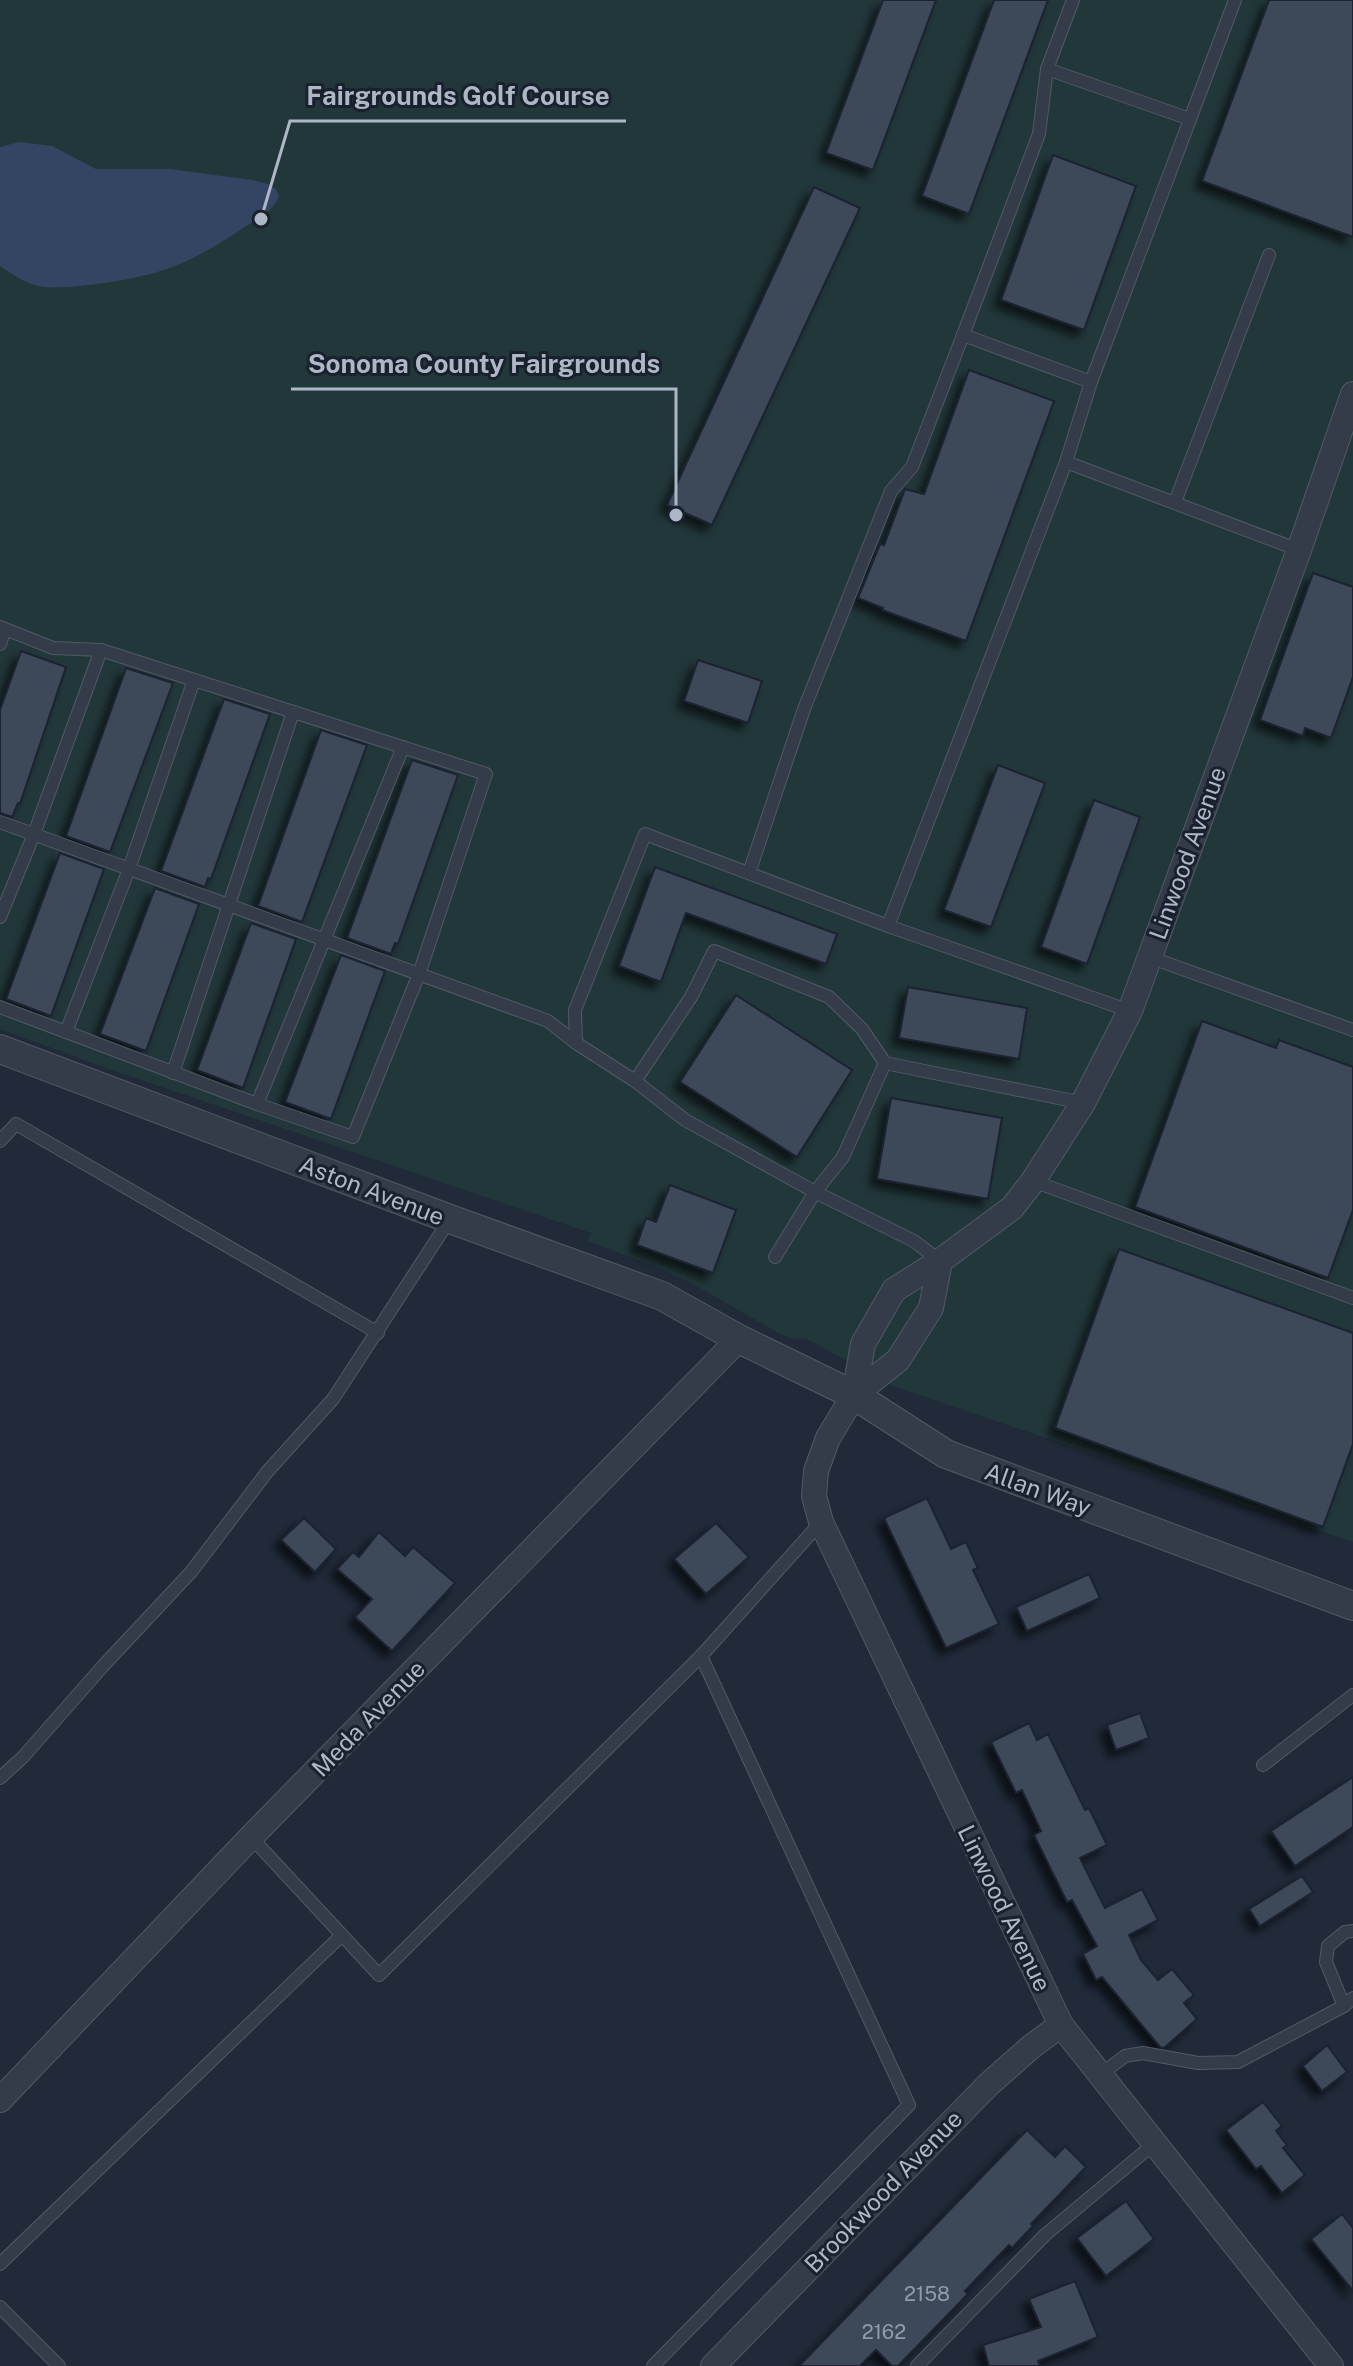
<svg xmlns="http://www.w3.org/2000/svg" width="1353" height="2366" font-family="'Public Sans',sans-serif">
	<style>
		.green { fill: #22373a }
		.water { fill: #334562 }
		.building { fill: #3c4859; stroke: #1b2330; stroke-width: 2; filter: url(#shadow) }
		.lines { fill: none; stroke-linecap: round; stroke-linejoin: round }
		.service-casing { stroke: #515a67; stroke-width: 14 }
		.minor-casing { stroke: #515a67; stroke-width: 26 }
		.tertiary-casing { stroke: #515a67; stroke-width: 30 }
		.service { stroke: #343c49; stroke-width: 12 }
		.minor { stroke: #343c49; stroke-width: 24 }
		.tertiary { stroke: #343c49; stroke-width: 28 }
		.labels { text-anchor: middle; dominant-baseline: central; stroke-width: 6; stroke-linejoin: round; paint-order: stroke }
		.number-label { font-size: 20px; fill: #929bab }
		.street-label { font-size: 24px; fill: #aeb7c6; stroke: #19212e }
		.leader { fill: none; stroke: #aeb7c6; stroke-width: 3 }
		.callout-dot { fill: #aeb7c6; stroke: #19212e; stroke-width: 3 }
		.callout-label { font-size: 26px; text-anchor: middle; font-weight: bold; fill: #aeb7c6; stroke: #19212e; stroke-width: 6; stroke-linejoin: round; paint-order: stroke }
	</style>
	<defs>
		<filter id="shadow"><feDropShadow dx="-7" dy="7" stdDeviation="4" flood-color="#0009"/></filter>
	</defs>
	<rect width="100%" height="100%" fill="#202a39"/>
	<polygon class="green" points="0,0 1353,0 1353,1542 893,1386 805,1338 795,1339 780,1334 693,1284 659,1268 588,1241 591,1233 103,1067 0,1029"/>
	<path class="water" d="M 19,142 L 52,146 L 96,169 L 170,169 L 252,180 L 268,184 L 276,189 L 279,196 C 274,211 256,220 243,228 C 219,244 194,260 167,269 C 134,280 78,289 44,287 C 28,285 13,275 0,266 L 0,147 Z"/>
	<g class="building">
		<polygon points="883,0 936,0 873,170 826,153"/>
		<polygon points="994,0 1048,0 969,214 922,196"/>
		<polygon points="1269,0 1353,0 1353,237 1202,181"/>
		<polygon points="1053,155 1136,186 1084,330 1001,300"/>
		<polygon points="814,187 860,208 712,525 667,505"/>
		<polygon points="969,370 1054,401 966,641 882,610 883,608 858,598 880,544 884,545 905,489 924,494"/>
		<polygon points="1313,573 1353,587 1353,677 1331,738 1305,728 1303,736 1260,720"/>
		<polygon points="21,651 66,667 20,804 18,803 12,817 0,813 0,710"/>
		<polygon points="698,660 762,681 748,723 684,701"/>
		<polygon points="126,668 173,683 110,852 66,836"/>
		<polygon points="224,699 270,714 211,879 208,878 205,887 161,871"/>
		<polygon points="321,730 367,745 302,922 258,906"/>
		<polygon points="412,760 458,775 398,944 395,943 391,954 347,938"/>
		<polygon points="998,765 1045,783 991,927 944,910"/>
		<polygon points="1094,800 1140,817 1087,964 1041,947"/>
		<polygon points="60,853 104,869 51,1016 6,999"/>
		<polygon points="655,867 837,934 826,964 686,913 661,982 619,966"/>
		<polygon points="155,888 199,904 146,1051 100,1034"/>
		<polygon points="251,923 296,939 243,1088 197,1070"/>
		<polygon points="341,955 385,971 331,1119 285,1102"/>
		<polygon points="908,987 1027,1008 1019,1059 899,1038"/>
		<polygon points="736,995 852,1070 797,1157 680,1082"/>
		<polygon points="1202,1021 1276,1048 1279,1040 1353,1067 1353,1210 1328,1278 1135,1207"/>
		<polygon points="891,1098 1002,1118 988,1199 877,1179"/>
		<polygon points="670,1185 736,1210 713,1273 637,1245 646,1218 656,1222"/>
		<polygon points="1119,1249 1353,1333 1353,1444 1323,1527 1055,1428"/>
		<polygon points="927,1498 951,1549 966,1542 978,1568 973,1570 999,1624 946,1648 884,1518"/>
		<polygon points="304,1518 336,1549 315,1572 281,1540"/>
		<polygon points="716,1523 749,1557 706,1594 674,1559"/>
		<polygon points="379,1532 405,1556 413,1547 455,1583 392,1651 355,1617 372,1599 337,1569 353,1552 359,1557"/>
		<polygon points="1089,1574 1100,1598 1027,1631 1016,1607"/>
		<polygon points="1140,1713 1149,1738 1116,1750 1107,1725"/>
		<polygon points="1029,1723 1037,1740 1048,1734 1085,1810 1089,1808 1107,1845 1080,1858 1105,1908 1142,1889 1158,1920 1129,1935 1141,1960 1158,1980 1172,1969 1194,1995 1184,2003 1197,2019 1164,2048 1160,2047 1102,1977 1096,1980 1083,1954 1097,1946 1072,1900 1067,1902 1034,1835 1041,1831 1022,1790 1016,1793 991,1742"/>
		<polygon points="1353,1777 1353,1827 1295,1866 1271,1831"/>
		<polygon points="1302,1876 1313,1892 1260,1926 1249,1909"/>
		<polygon points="1327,2045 1347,2072 1322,2091 1303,2066"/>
		<polygon points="1263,2102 1282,2126 1276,2131 1287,2145 1283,2148 1305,2175 1282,2193 1261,2166 1256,2169 1226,2130"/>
		<polygon points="1027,2130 1055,2157 1065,2146 1086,2167 1031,2224 1033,2226 1012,2248 1009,2245 965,2291 968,2294 898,2366 892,2366 876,2350 860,2366 799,2366"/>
		<polygon points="1126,2201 1154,2239 1106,2276 1077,2238"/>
		<polygon points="1342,2214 1353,2228 1353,2291 1311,2239"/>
		<polygon points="1075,2281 1098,2337 1038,2361 1040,2366 989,2366 983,2345 1041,2327 1029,2299"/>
	</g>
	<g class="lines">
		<g class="service-casing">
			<g id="service">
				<polyline points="1073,0 1047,69 1190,119"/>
				<polyline points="1047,69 1039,134 963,335 1091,382"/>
				<polyline points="1066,462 1299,550"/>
				<polyline points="1175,502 1269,255"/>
				<polyline points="0,627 53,648 101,650 486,774 419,974 353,1137 257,1104 0,1007"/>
				<polyline points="0,644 5,629"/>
				<polyline points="0,822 548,1021 576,1043 635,1081 685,1120 815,1192 914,1241 940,1261"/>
				<polyline points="749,873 804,709 891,491 912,467 963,335"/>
				<polyline points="0,917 34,834 101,650"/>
				<polyline points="888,926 1066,462 1091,382 1235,0"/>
				<polyline points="1149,957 1353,1030"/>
				<polyline points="66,1032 129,869 194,680"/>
				<polyline points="576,1043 575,1010 645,834 888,926 1130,1011"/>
				<polyline points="173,1073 293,712"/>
				<polyline points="635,1081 691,997 714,951 829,997 862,1029 885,1063 1083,1103"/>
				<polyline points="257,1104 403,747"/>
				<polyline points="0,1141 16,1124 378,1333"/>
				<polyline points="1033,1181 1353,1298"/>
				<polyline points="775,1257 815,1192 843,1157 885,1063"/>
				<polyline points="1263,1765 1353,1695"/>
				<polyline points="0,1778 23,1757 103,1666 191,1572 267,1472 333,1399 450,1219"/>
				<polyline points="251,1837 379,1975 701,1656 821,1522"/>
				<polyline points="1344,2006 1326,1962 1328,1946 1345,1932 1353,1931"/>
				<polyline points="1100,2075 1125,2056 1143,2053 1198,2063 1238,2062 1344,2006 1353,1998"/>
				<polyline points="0,2264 342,1935"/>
				<polyline points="0,2307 59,2366"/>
				<polyline points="653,2366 909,2105 701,1656"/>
				<polyline points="917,2366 1045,2235 1155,2143"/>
			</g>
		</g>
		<g class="minor-casing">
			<g id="minor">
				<polyline points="940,1261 931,1308 898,1360 854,1395 828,1438 816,1471 814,1496 821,1522 1061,2025 1331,2366"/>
				<polyline points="854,1395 863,1344 894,1290 940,1261 1012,1208 1033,1181 1083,1103 1130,1011 1299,550 1353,394"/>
				<polyline points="0,2100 251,1837 739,1339"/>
				<polyline points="713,2366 989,2084 1032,2046 1061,2025"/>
			</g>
		</g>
		<g class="tertiary-casing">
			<polyline id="tertiary" points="0,1049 450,1219 662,1296 739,1339 854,1395 946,1454 1353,1606"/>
		</g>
		<use href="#service" class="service"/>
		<use href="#minor" class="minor"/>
		<use href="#tertiary" class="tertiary"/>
	</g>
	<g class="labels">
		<g class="number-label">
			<text x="927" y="2294">2158</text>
			<text x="884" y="2332">2162</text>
		</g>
		<g class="street-label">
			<text transform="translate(1187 853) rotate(-70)">Linwood Avenue</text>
			<text transform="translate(372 1190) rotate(21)">Aston Avenue</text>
			<text transform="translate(1038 1489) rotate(20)">Allan Way</text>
			<text transform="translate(368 1718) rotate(-46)">Meda Avenue</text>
			<text transform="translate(1005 1908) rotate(64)">Linwood Avenue</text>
			<text transform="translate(883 2191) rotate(-46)">Brookwood Avenue</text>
		</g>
	</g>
	<path class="leader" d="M261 219L290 121H626M676 515L676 389H291"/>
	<g class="callout-dot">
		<circle cx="261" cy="219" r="8"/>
		<circle cx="676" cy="515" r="8"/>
	</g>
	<g class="callout-label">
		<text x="458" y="105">Fairgrounds Golf Course</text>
		<text x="484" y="373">Sonoma County Fairgrounds</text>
	</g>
</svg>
